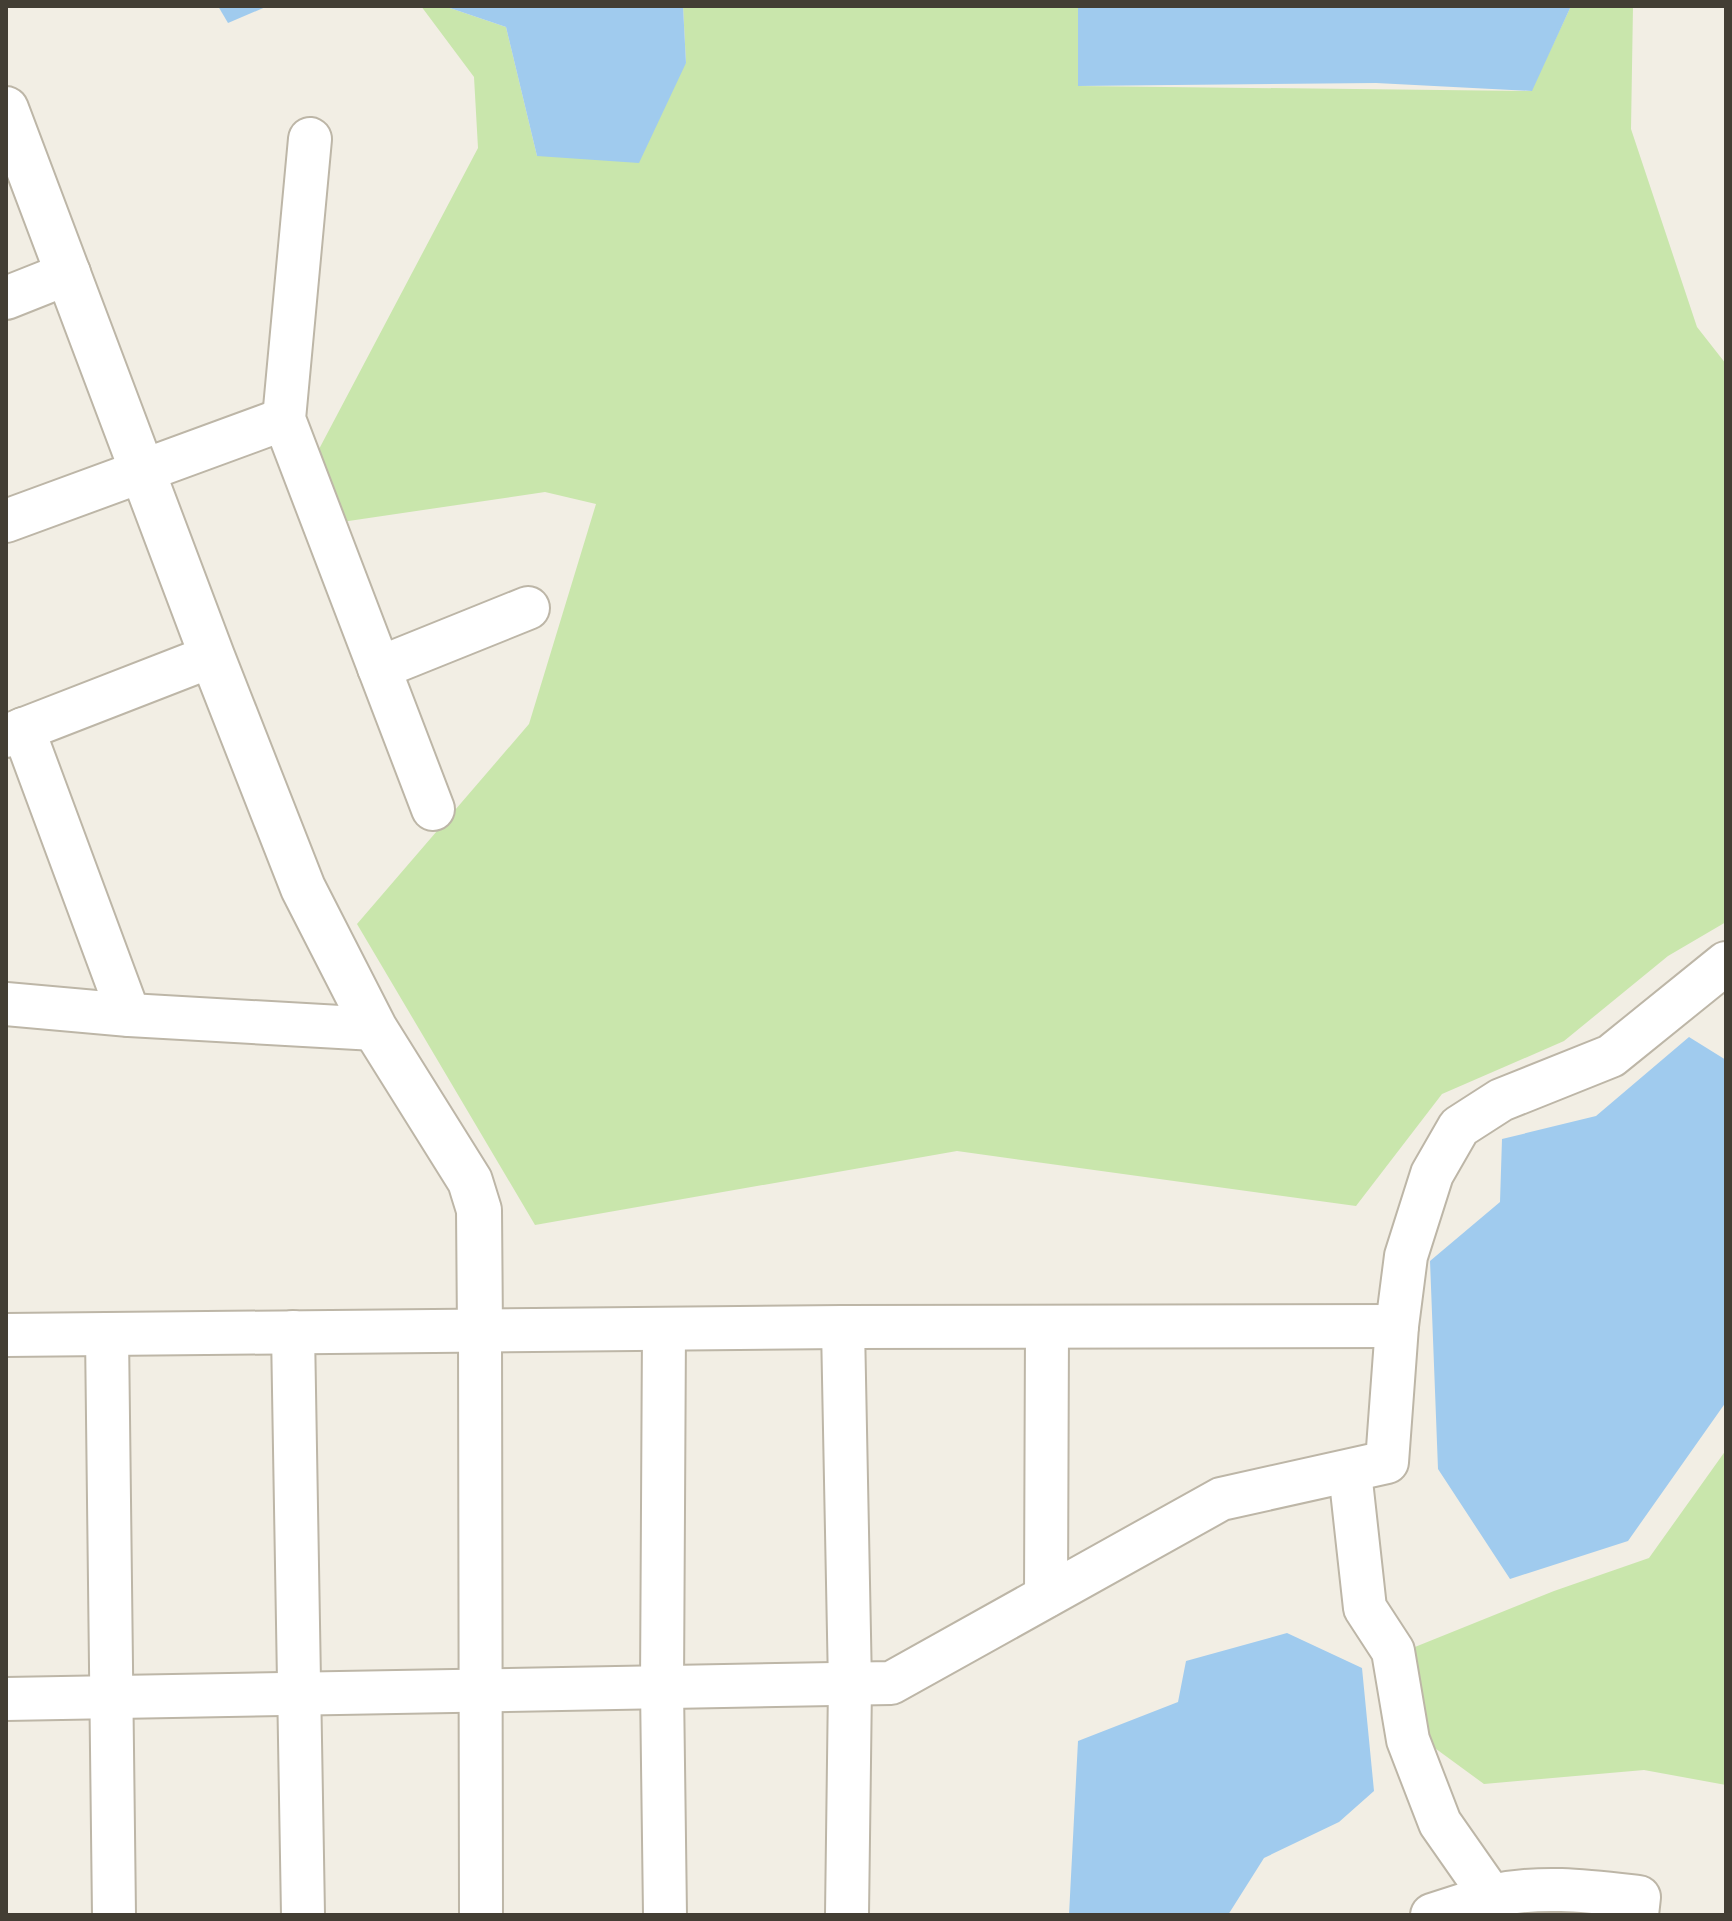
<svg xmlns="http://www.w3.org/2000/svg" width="1732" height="1921" font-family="'Space Grotesk',sans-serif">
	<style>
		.green { fill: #c9e6ac }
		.water { fill: #a0cbee }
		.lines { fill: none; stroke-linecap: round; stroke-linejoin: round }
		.minor-casing { stroke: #bdb6a7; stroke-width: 46 }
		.tertiary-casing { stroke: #bdb6a7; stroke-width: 48 }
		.minor { stroke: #fff; stroke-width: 42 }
		.tertiary { stroke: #fff; stroke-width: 44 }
	</style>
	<rect width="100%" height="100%" fill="#f2eee4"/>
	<g class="green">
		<polygon points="421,6 444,6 506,27 537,156 686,63 683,6 1078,6 1079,86 1531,91 1571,6 1633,6 1631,129 1697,327 1726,364 1726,922 1668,956 1564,1041 1442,1094 1356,1206 957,1151 535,1225 357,924 529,724 596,504 545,492 335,523 318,451 478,148 474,77"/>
		<polygon points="1726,1450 1726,1785 1644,1770 1484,1784 1417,1735 1400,1653 1554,1591 1649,1558"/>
	</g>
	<g class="water">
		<polygon points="218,6 268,6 228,23"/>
		<polygon points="444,6 683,6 686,63 639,163 537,156 506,27"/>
		<polygon points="1078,6 1571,6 1532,91 1376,83 1078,86"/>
		<polygon points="1689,1037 1726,1060 1726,1402 1628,1541 1510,1579 1438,1469 1430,1261 1500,1202 1502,1139 1596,1116"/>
		<polygon points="1287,1633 1362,1668 1374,1791 1339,1822 1264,1858 1228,1915 1069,1915 1078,1741 1178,1702 1186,1661"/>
	</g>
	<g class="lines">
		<g class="minor-casing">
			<g id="minor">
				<polyline points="310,139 284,419 433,809"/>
				<polyline points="6,298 69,273"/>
				<polyline points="6,521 284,419"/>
				<polyline points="379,668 528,608"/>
				<polyline points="23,729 129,1015"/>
				<polyline points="6,736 212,656"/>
				<polyline points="6,1004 129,1015 375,1029"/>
				<polyline points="843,1327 850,1685 847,1915"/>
				<polyline points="664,1329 662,1688 665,1915"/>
				<polyline points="480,1330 481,1915"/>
				<polyline points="293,1332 303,1915"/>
				<polyline points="107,1334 114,1915"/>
				<polyline points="6,1335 843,1327 1397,1326"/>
				<path d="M 1350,1472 L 1365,1608 L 1393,1651 L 1408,1740 L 1440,1823 L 1491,1896 C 1543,1885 1587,1891 1639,1897 L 1637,1915"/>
				<polyline points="1046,1596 1047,1328"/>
				<polyline points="6,1699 891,1683 1221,1499 1387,1462 1397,1326 1406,1256 1432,1174 1459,1127 1501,1100 1611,1056 1726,963"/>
				<polyline points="1432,1915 1491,1896 1491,1915"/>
			</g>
		</g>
		<g class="tertiary-casing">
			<polyline id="tertiary" points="6,109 212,656 303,888 375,1029 470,1181 479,1210 480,1330"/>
		</g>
		<use href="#minor" class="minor"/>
		<use href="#tertiary" class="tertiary"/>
	</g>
	<rect width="1732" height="1921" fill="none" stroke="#433e34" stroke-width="16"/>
</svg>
